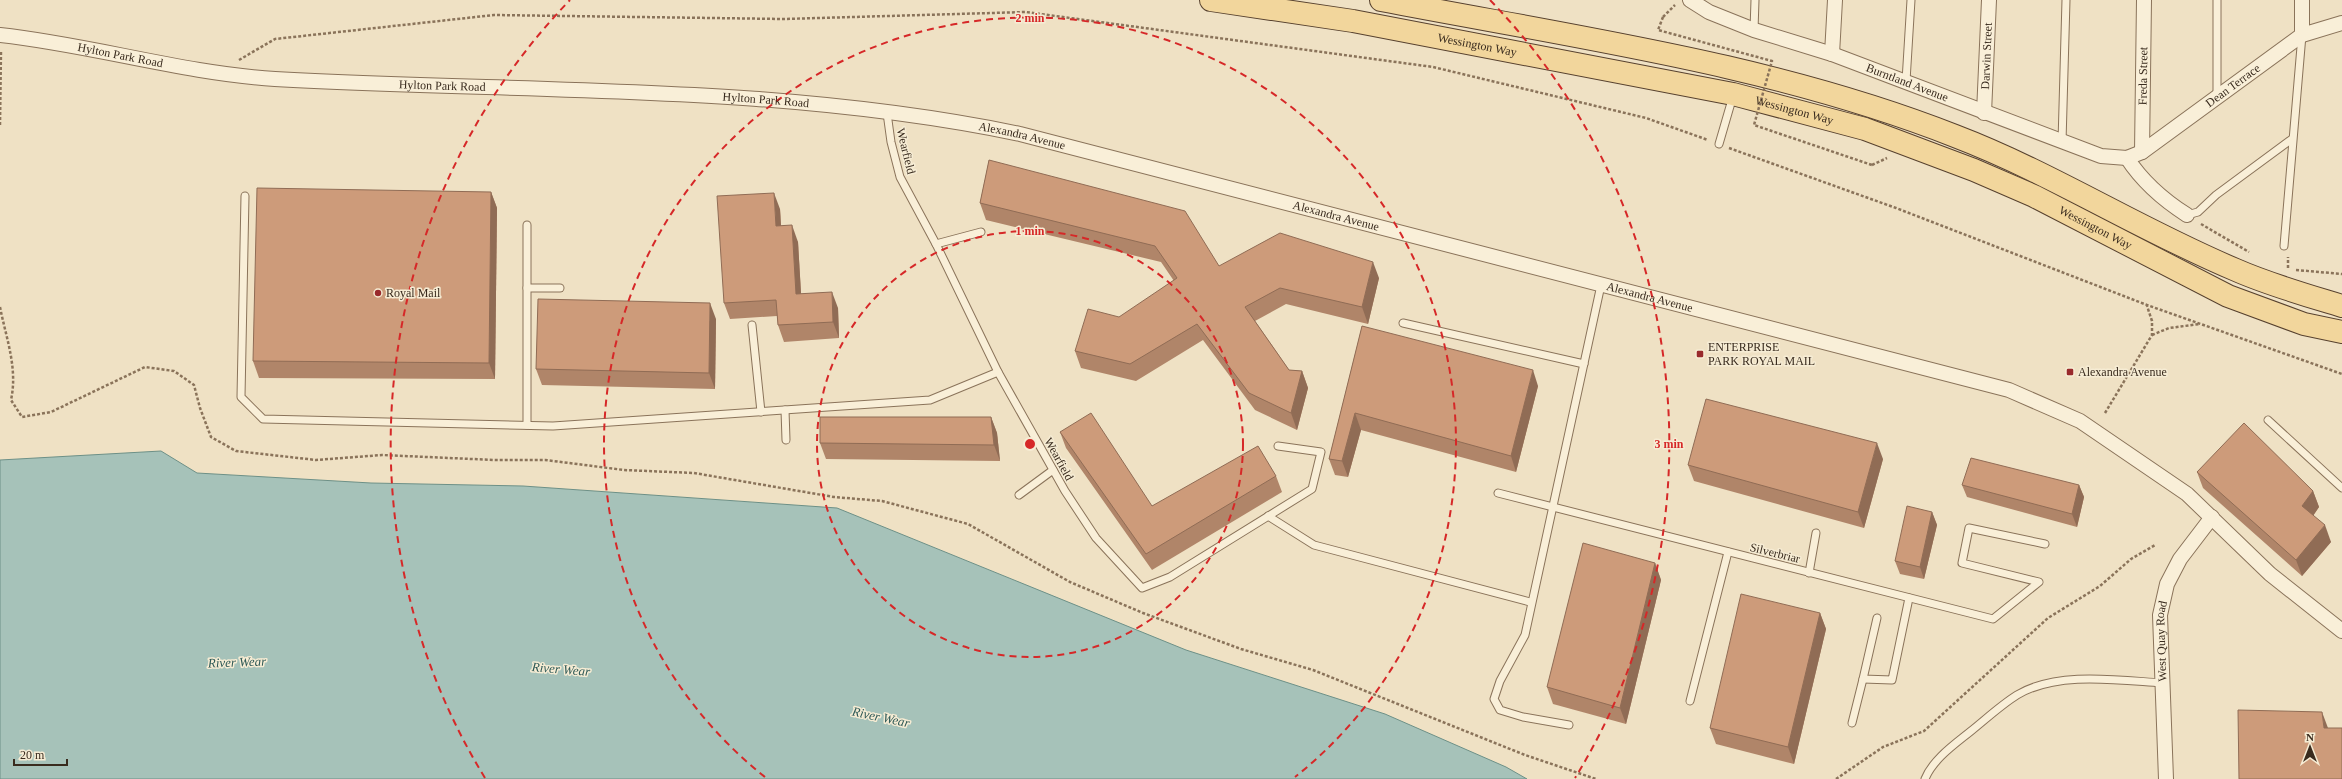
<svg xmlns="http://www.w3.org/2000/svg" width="2342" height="779" font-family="Georgia,serif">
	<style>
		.water { fill: #a6c2b9; stroke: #6d9087 }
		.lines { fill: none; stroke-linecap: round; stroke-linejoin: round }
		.lane-casing { stroke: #8a735a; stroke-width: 9 }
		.street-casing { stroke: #8a735a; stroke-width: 16 }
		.primary-casing { stroke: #57412e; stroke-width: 24 }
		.path { stroke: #8a735a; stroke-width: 2.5; stroke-dasharray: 3 2; stroke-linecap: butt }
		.lane { stroke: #f9efd8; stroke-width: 7 }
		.street { stroke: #f9efd8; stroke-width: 14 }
		.primary { stroke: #f2d69c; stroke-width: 22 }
		.path-bridge { stroke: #8a735a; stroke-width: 2.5; stroke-dasharray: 3 2; stroke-linecap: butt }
		.wall { fill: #b08569 }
		.shaded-wall { fill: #906c55 }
		.building { fill: #cd9b7a; stroke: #906c55 }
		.ring { fill: none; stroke: #d62828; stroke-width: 2; stroke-dasharray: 7 5 }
		.poi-dot { fill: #992a2c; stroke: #f6ecd4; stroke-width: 1.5 }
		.labels { text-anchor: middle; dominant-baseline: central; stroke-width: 3; stroke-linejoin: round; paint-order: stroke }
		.street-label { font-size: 12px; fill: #392b1e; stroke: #f6ecd4 }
		.poi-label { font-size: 12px; fill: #392b1e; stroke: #f6ecd4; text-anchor: start }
		.water-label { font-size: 13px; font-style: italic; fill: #2e5956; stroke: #f6ecd4 }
		.centre { fill: #d62828; stroke: #f6ecd4; stroke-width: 2 }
		.ring-label { font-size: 12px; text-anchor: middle; font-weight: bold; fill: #d62828; stroke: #f6ecd4; stroke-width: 3; stroke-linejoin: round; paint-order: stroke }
	</style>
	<rect width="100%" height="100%" fill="#efe1c4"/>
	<polygon class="water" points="161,451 197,473 371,483 523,486 837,508 1186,650 1385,714 1506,767 1527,779 0,779 0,460"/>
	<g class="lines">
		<g class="lane-casing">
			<g id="lane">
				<polyline points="1754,30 1755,0"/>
				<polyline points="1906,81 1911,0"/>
				<polyline points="2217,97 2217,0"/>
				<polyline points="887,113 891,142 900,177 936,244 998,372 1065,491 1096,538 1142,588 1170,577 1312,489 1321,452 1278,446"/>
				<polyline points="2062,142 2066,0"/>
				<polyline points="1719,144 1733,96"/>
				<polyline points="245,196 241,397 263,419 553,426 930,400 998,372"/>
				<polyline points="2187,215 2198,212 2216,195 2292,139"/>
				<polyline points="936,244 981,232"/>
				<polyline points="2284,246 2302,35"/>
				<polyline points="527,288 560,288"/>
				<polyline points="1403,323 1584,364"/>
				<polyline points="752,325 761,412"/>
				<polyline points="785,410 786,440"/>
				<polyline points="2268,420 2342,488"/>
				<polyline points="527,425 527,225"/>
				<polyline points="1498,493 1993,619 2039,582 1962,563 1969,528 2045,544"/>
				<polyline points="1019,495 1053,470"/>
				<polyline points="1268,516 1314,545 1530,602"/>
				<polyline points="1809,573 1816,533"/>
				<polyline points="1877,618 1863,679 1892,680 1909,598"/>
				<polyline points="1690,701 1728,552"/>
				<polyline points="1852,723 1863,679"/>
				<polyline points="1569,725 1523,717 1500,710 1494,699 1500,681 1525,635 1601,285"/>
				<path d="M 1925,779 C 1933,759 1955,744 1971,731 C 1986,719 2001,705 2017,695 C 2057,671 2117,680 2161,683"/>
			</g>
		</g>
		<g class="street-casing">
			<g id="street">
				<path id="s1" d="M 1690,0 L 1709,12 L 1754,30 L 1832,54 L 2101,156 L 2127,158 L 2142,152 L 2302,35 L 2342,23"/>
				<polyline points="2302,0 2302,35"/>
				<path id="s2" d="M 0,35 C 92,45 182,73 275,79 C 523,93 775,83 1020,134 L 2009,390 L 2080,421 L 2187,494 L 2270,574 L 2342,631"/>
				<polyline points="1832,54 1835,0"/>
				<path id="s3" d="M 1984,113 L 1989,0"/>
				<path id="s4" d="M 2142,152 L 2144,0"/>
				<path d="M 2127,158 C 2142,181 2165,201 2187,215"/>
				<path id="s5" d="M 2166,779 L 2160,615 L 2167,584 L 2180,559 L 2212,517"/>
			</g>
		</g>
		<g class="primary-casing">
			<g id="primary">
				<path id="s6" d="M 1211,0 L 1353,21 L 1733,94 L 1865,129 L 1974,170 L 2034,196 L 2228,296 L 2304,324 L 2342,332"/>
				<path d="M 1381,0 C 1573,37 1772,64 1955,136 C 2052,173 2140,230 2236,270 C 2270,285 2306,295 2342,306"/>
			</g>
		</g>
		<g class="path">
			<polyline points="1663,17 1675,5"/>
			<polyline points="239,60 275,39 494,15 784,19 1026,12 1433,67 1646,118 1708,140"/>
			<polyline points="0,125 1,50"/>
			<polyline points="1729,148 1896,208 2147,305 2342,374"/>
			<polyline points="1872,165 1887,158"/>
			<polyline points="2201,224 2249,252"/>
			<polyline points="2288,268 2288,257"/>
			<polyline points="2296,270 2342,274"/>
			<path d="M 0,307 C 6,338 18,368 11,400 L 22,417 L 51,412 L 145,367 L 174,371 L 194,385 L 200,408 L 211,437 L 236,451 L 316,460 L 382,455 L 495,460 L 545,460 L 624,470 L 694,473 L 834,497 L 882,501 L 968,524 L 1070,582 L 1143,613 L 1241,649 L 1313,670 L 1525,755 L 1596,779"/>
			<polyline points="2152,335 2169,328 2200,324"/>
			<polyline points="2105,413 2152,335 2152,321 2147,306"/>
			<polyline points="1836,779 1883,747 1924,731 2048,618 2100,586 2131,559 2155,545"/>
		</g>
		<use href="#lane" class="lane"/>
		<use href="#street" class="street"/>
		<use href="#primary" class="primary"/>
		<polyline class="path-bridge" points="1663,17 1658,30 1772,61 1754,125 1872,165"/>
	</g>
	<g class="wall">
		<polygon points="989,160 1219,266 1379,278 1368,324 1286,304 1255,321 1289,370 1302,371 1308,388 1297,430 1255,410 1203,340 1136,381 1081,368 1075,351 1174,281 1161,262 986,220 980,203"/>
		<polygon points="491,192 497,208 495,379 259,378 253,361"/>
		<polygon points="780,209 781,226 798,242 801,294 838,308 839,338 784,342 778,325 777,316 730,319 724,303"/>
		<polygon points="716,319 715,389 542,385 536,369"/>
		<polygon points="1362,326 1538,386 1516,472 1361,430 1348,477 1335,475 1329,459"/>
		<polygon points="991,417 997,433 1000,461 826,459 820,443"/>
		<polygon points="1060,432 1152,506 1276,476 1282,492 1152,570 1066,448"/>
		<polygon points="1883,459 1864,528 1694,481 1688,465"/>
		<polygon points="2197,472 2313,491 2319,507 2313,516 2331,542 2302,576 2203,488"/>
		<polygon points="1962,485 2079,485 2084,497 2077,527 1967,497"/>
		<polygon points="1932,512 1937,525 1924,579 1900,574 1895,561"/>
		<polygon points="1655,563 1661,580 1626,724 1553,704 1547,687"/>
		<polygon points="1820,613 1826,629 1794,764 1716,744 1710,728"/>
	</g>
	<g class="shaded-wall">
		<polygon points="491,192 497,208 495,379 489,363"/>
		<polygon points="774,193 780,209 782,243 776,226"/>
		<polygon points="792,225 798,242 802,310 796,294"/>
		<polygon points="1373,262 1379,278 1368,324 1362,307"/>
		<polygon points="832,292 838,308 839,338 833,322"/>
		<polygon points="710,303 716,319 715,389 709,373"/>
		<polygon points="1533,370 1538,386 1516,472 1511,456"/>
		<polygon points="1302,371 1308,388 1297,430 1291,413"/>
		<polygon points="1355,413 1361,430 1348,477 1342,461"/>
		<polygon points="991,417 997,433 1000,461 994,445"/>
		<polygon points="1877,443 1883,459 1864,528 1858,512"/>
		<polygon points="2079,485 2084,497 2077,527 2072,514"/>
		<polygon points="2313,491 2319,507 2308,523 2302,506"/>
		<polygon points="1932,512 1937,525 1924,579 1920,567"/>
		<polygon points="2325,525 2331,542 2302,576 2296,560"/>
		<polygon points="1655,563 1661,580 1626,724 1620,708"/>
		<polygon points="1820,613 1826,629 1794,764 1788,747"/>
		<polygon points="2322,712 2328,728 2324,728"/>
	</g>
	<g class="building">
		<polygon points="989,160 1185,211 1219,266 1280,233 1373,262 1362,307 1280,288 1245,307 1289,370 1302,371 1291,413 1249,393 1197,324 1130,364 1075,351 1088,309 1119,317 1177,278 1155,246 980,203"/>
		<polygon points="257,188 491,192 489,363 253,361"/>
		<polygon points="774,193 776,226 792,225 796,294 832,292 833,322 778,325 776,300 724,303 717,196"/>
		<polygon points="538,299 710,303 709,373 536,369"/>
		<polygon points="1362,326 1533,370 1511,456 1355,413 1342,461 1329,459"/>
		<polygon points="1706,399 1877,443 1858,512 1688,465"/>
		<polygon points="1091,413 1152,506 1258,446 1276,476 1146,554 1060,432"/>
		<polygon points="820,417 991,417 994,445 820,443"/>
		<polygon points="2244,423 2313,491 2302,506 2325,525 2296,560 2197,472"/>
		<polygon points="1971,458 2079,485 2072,514 1962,485"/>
		<polygon points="1907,506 1932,512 1920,567 1895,561"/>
		<polygon points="1583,543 1655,563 1620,708 1547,687"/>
		<polygon points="1741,594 1820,613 1788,747 1710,728"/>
		<polygon points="2238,710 2322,712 2324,728 2342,728 2342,779 2239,779"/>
	</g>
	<g class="ring">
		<circle cx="1030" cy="444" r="213"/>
		<path d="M765 777A426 426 0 1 1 1295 777"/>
		<path d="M485 778A639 639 0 0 1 570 0M1490 0A639 639 0 0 1 1575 778"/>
	</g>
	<g class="poi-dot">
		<circle cx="378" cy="293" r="4"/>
		<rect x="1696" y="350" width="8" height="8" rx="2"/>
		<rect x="2066" y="368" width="8" height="8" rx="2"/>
	</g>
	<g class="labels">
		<g class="street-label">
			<text stroke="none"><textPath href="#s6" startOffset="270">Wessington Way</textPath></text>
			<text stroke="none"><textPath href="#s2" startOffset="122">Hylton Park Road</textPath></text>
			<text stroke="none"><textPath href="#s3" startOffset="57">Darwin Street</textPath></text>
			<text stroke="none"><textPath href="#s4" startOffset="76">Freda Street</textPath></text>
			<text stroke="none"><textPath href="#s1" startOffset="233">Burntland Avenue</textPath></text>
			<text stroke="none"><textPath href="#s2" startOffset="446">Hylton Park Road</textPath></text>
			<text stroke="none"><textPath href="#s1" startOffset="595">Dean Terrace</textPath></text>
			<text stroke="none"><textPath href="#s2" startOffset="770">Hylton Park Road</textPath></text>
			<text stroke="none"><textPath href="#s6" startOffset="594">Wessington Way</textPath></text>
			<text stroke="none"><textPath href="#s2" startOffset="1029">Alexandra Avenue</textPath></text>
			<text transform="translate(906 151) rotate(76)">Wearfield</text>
			<text stroke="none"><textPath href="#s2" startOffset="1353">Alexandra Avenue</textPath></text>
			<text stroke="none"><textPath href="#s6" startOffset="918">Wessington Way</textPath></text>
			<text stroke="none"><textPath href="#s2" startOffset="1677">Alexandra Avenue</textPath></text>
			<text transform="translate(1059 459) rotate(61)">Wearfield</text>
			<text transform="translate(1775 553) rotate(14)">Silverbriar</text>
			<text stroke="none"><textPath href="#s5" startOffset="138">West Quay Road</textPath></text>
		</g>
		<g class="poi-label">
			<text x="386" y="293">Royal Mail</text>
			<text x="1708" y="347">ENTERPRISE<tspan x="1708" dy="14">PARK ROYAL MAIL</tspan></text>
			<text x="2078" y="372">Alexandra Avenue</text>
		</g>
		<g class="water-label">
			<text transform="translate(237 662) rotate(-2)">River Wear</text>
			<text transform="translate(561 669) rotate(5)">River Wear</text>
			<text transform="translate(881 717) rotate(12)">River Wear</text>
		</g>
	</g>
	<circle cx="1030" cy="444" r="6" class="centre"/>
	<g class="ring-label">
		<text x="1030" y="22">2 min</text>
		<text x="1030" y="235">1 min</text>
		<text x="1669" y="448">3 min</text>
	</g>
	<g transform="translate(2310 747)" stroke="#f6ecd4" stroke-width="3" paint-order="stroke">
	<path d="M0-3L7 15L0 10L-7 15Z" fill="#392b1e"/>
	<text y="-6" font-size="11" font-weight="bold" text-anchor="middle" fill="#392b1e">N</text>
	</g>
	<path d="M14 759v6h53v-6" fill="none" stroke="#392b1e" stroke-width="2"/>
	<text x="20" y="759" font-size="12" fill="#392b1e" stroke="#f6ecd4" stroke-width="3" paint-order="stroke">20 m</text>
</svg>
